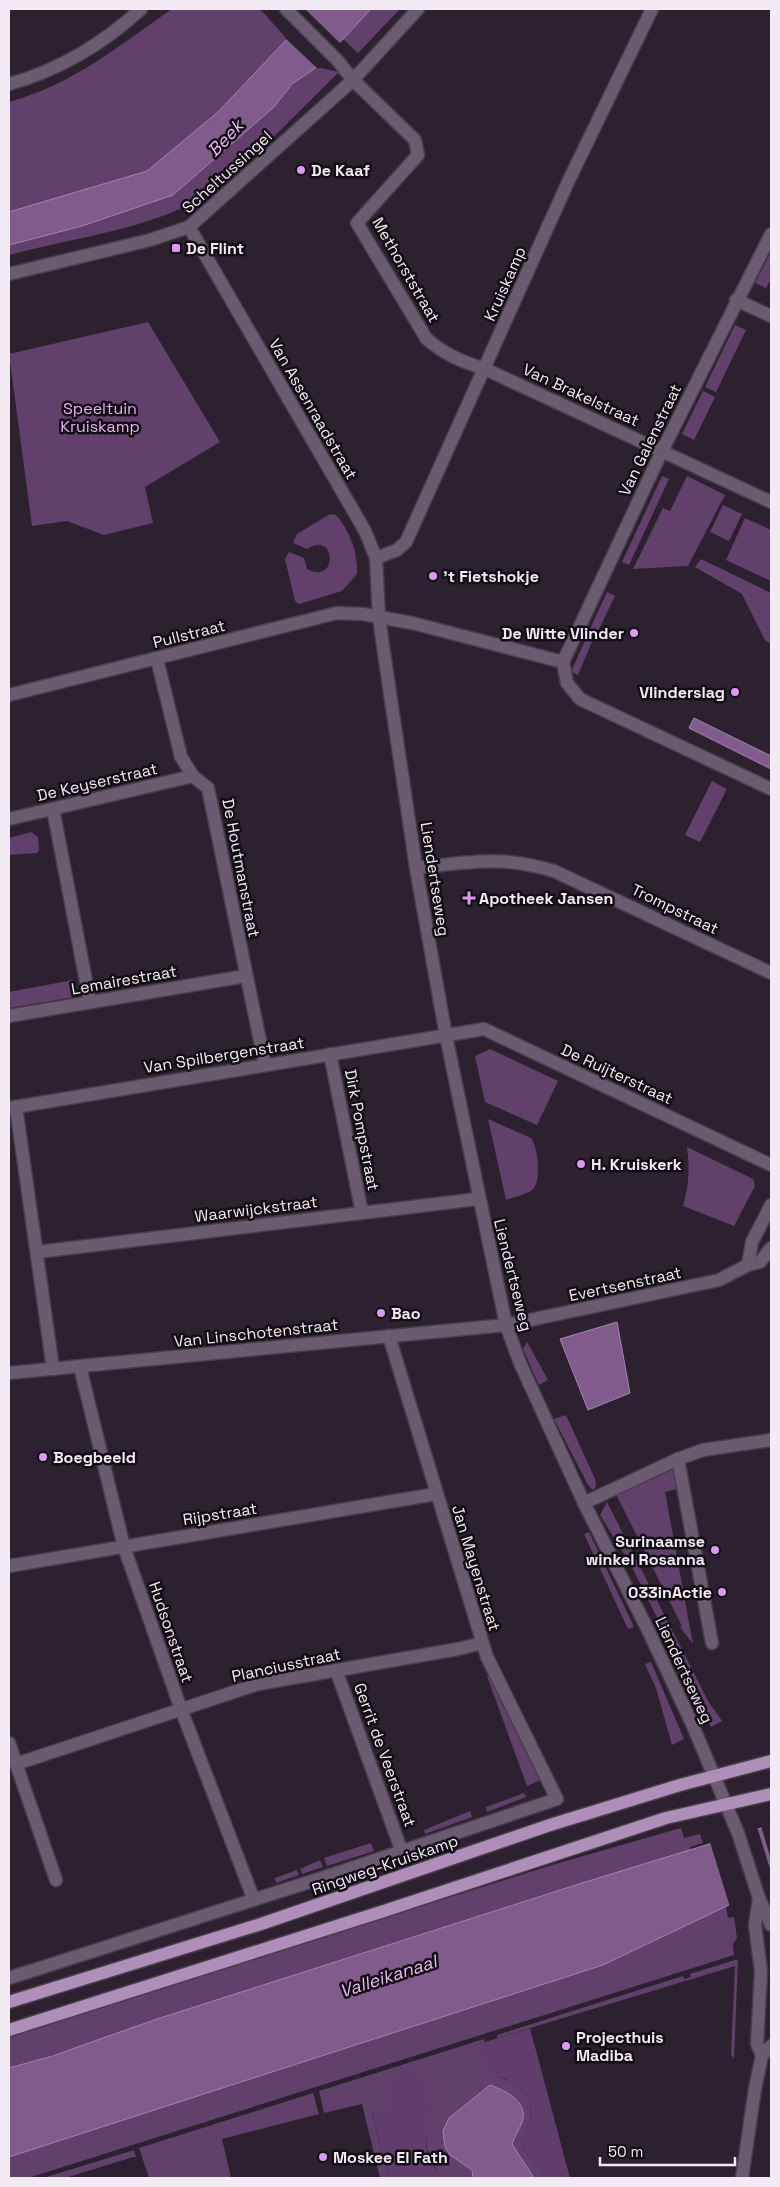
<svg xmlns="http://www.w3.org/2000/svg" width="780" height="2187" font-family="'Space Grotesk',sans-serif">
	<style>
		.green { fill: #61406b }
		.forest { fill: #613d6b }
		.water { fill: #815b8c; stroke: #a386ab }
		.pier { fill: #2c222f }
		.lines { fill: none; stroke-linecap: round; stroke-linejoin: round }
		.minor-casing { stroke: #483e4b; stroke-width: 15 }
		.major-casing { stroke: #483e4b; stroke-width: 15 }
		.minor { stroke: #6b5b70; stroke-width: 12 }
		.major { stroke: #b08eba; stroke-width: 12 }
		.poi-dot { fill: #de98f2; stroke: #120e13; stroke-width: 2 }
		.labels { text-anchor: middle; dominant-baseline: central; stroke-width: 5; stroke-linejoin: round; paint-order: stroke }
		.poi-label { font-size: 16px; font-weight: bold; fill: #f2ebf4; stroke: #120e13; text-anchor: start }
		.street-label { font-size: 16px; fill: #f2ebf4; stroke: #120e13 }
		.park-label { font-size: 16px; fill: #eab1fa; stroke: #120e13 }
		.water-label { font-size: 18px; font-style: italic; fill: #eabcf7; stroke: #120e13 }
	</style>
	<rect width="100%" height="100%" fill="#2c222f"/>
	<g class="green">
		<path d="M 172,9 L 260,9 L 287,39 L 218,112 L 147,171 L 9,212 L 9,102 C 72,85 120,45 172,9 Z"/>
		<polygon points="371,9 400,9 358,53 343,39"/>
		<path d="M 317,67 L 339,72 L 229,181 C 167,228 83,235 9,255 L 9,245 L 82,226 L 173,195 L 274,107 L 292,84 Z"/>
		<polygon points="771,252 771,279 766,288 755,283"/>
		<polygon points="148,322 220,442 145,487 153,523 104,535 67,521 32,526 9,354"/>
		<polygon points="735,325 746,330 716,392 705,387"/>
		<polygon points="703,391 715,397 694,440 682,434"/>
		<polygon points="662,476 669,479 629,565 622,562"/>
		<polygon points="687,476 725,495 688,566 633,569 663,508 670,511"/>
		<polygon points="723,505 742,514 729,541 710,532"/>
		<path d="M 330,514 L 336,515 C 350,531 358,553 357,574 L 342,591 L 299,604 L 295,601 L 285,559 L 289,552 L 304,558 L 307,569 C 339,586 336,529 307,549 L 293,543 L 297,534 Z"/>
		<polygon points="745,518 771,530 771,581 726,560"/>
		<polygon points="701,559 771,593 771,644 765,640 742,594 695,567"/>
		<polygon points="607,592 615,596 597,633 590,629"/>
		<polygon points="588,634 594,637 578,675 571,672"/>
		<polygon points="712,781 727,789 700,842 685,835"/>
		<polygon points="31,832 38,837 39,850 37,853 9,855 9,838"/>
		<polygon points="73,980 76,994 74,997 9,1008 9,992"/>
		<polygon points="490,1049 558,1081 537,1125 485,1102 475,1056"/>
		<path d="M 488,1119 L 531,1138 C 538,1147 541,1178 534,1188 C 530,1194 513,1197 506,1200 Z"/>
		<path d="M 687,1147 L 753,1179 L 755,1186 L 734,1226 L 683,1206 C 689,1185 690,1168 687,1147 Z"/>
		<polygon points="527,1342 548,1380 539,1385 523,1349"/>
		<polygon points="566,1415 595,1479 596,1486 593,1490 588,1485 554,1419"/>
		<polygon points="673,1466 677,1489 665,1492 693,1644 680,1627 682,1626 616,1494"/>
		<polygon points="607,1502 708,1701 722,1721 711,1727 632,1567 600,1515"/>
		<polygon points="589,1532 634,1627 628,1629 584,1534"/>
		<polygon points="651,1662 684,1739 672,1745 656,1688 645,1664"/>
		<polygon points="490,1675 541,1780 527,1786 487,1676"/>
		<polygon points="524,1793 526,1797 487,1812 486,1807"/>
		<polygon points="470,1811 472,1817 425,1834 424,1830"/>
		<path d="M 681,1828 L 684,1838 L 700,1834 L 703,1843 L 690,1847 L 691,1850 C 522,1900 355,1956 188,2009 C 128,2029 69,2051 9,2068 L 9,2037 L 552,1865 Z"/>
		<polygon points="371,1843 374,1851 327,1866 324,1858"/>
		<polygon points="320,1860 323,1867 302,1874 300,1869"/>
		<polygon points="297,1870 299,1875 276,1883 275,1878"/>
		<polygon points="726,1906 728,1918 734,1917 737,1938 733,1944 734,1955 28,2178 9,2178 9,2157 603,1965"/>
		<polygon points="735,1960 738,1960 734,2058 731,2055 735,1966 497,2038 497,2035 683,1976 684,1979 691,1977 690,1974"/>
		<path d="M 484,2039 L 485,2042 L 476,2045 C 481,2054 486,2068 494,2075 C 498,2078 506,2079 511,2082 C 536,2098 535,2119 520,2141 L 523,2150 L 548,2178 L 534,2178 L 512,2144 L 519,2130 L 519,2102 L 502,2090 L 490,2085 L 449,2118 L 450,2155 L 472,2170 L 473,2178 L 442,2178 C 420,2146 426,2140 432,2103 L 391,2106 L 372,2113 L 388,2178 L 380,2178 L 362,2104 L 324,2113 L 319,2091 Z"/>
		<polygon points="313,2093 319,2114 222,2139 231,2178 149,2178 139,2148"/>
		<polygon points="134,2150 136,2157 133,2157 65,2178 43,2178"/>
	</g>
	<g class="forest">
		<path d="M 530,2028 L 570,2178 L 548,2178 L 523,2150 L 520,2141 C 535,2119 536,2098 511,2082 C 506,2078 498,2078 493,2075 C 486,2070 479,2053 476,2045 Z"/>
		<polygon points="410,2069 426,2086 432,2103 426,2142 428,2158 442,2178 388,2178 372,2112 391,2106 384,2078"/>
	</g>
	<g class="water">
		<polygon points="303,9 371,9 317,67 292,84 274,107 173,195 82,226 9,245 9,212 147,171 218,112 287,39"/>
		<polygon points="694,718 771,756 771,769 689,728"/>
		<polygon points="617,1322 630,1393 588,1410 560,1339"/>
		<polygon points="771,1825 771,1891 731,1904 603,1965 9,2157 9,2068 52,2056 157,2019 582,1883"/>
		<path d="M 490,2085 C 506,2091 529,2102 522,2122 C 519,2130 515,2136 512,2144 L 534,2178 L 473,2178 L 472,2170 L 450,2155 L 445,2147 L 443,2131 L 449,2118 Z"/>
	</g>
	<g class="pier">
		<polygon points="300,9 305,9 341,44 318,69 285,38"/>
		<polygon points="771,1822 771,1859 761,1826"/>
		<polygon points="757,1827 771,1872 771,1894 730,1907 710,1842"/>
	</g>
	<g class="lines">
		<g class="minor-casing">
			<g id="minor">
				<path d="M 286,9 L 338,61 L 353,80 L 415,140 L 418,155 L 357,223 L 426,338 C 443,354 463,362 485,369 L 771,502"/>
				<path d="M 9,84 C 58,71 104,43 141,9"/>
				<polyline points="189,227 365,531 376,558 379,617 383,646 416,868 446,1036 506,1325 520,1363 584,1503 647,1628 693,1726 738,1833 759,1898 771,1925"/>
				<polyline points="9,274 150,240 189,227 353,80 418,9"/>
				<polyline points="736,300 771,316"/>
				<polyline points="376,558 397,550 406,542 568,182 652,9"/>
				<polyline points="157,659 181,757 193,776 208,788 265,1065"/>
				<polyline points="563,662 662,451 771,234"/>
				<polyline points="563,662 567,683 580,699 771,789"/>
				<polyline points="9,695 337,613 363,614 412,623 563,662"/>
				<polyline points="53,809 90,1002"/>
				<polyline points="9,819 193,776"/>
				<path d="M 416,868 C 469,862 501,855 554,871 L 771,973"/>
				<polyline points="9,1016 246,976"/>
				<polyline points="330,1054 362,1213"/>
				<polyline points="16,1107 53,1369"/>
				<polyline points="9,1108 484,1029 771,1165"/>
				<polyline points="37,1252 478,1199"/>
				<polyline points="748,1265 752,1242 771,1205"/>
				<polyline points="80,1367 124,1547 181,1709 254,1900"/>
				<polyline points="9,1373 506,1325 719,1280 748,1265 760,1262 771,1248"/>
				<polyline points="678,1459 712,1643"/>
				<polyline points="584,1503 678,1459 703,1450 771,1440"/>
				<polyline points="9,1566 436,1494"/>
				<polyline points="336,1670 402,1852"/>
				<polyline points="9,1743 56,1880"/>
				<polyline points="16,1764 258,1684 458,1649 482,1643"/>
				<polyline points="759,1898 755,1925 761,1971 757,2044 762,2055"/>
				<polyline points="9,1978 328,1876 557,1799 487,1657 389,1336"/>
				<polyline points="742,2178 755,2089 762,2055 771,2046"/>
			</g>
		</g>
		<g class="major-casing">
			<g id="major">
				<polyline points="9,2002 261,1924 550,1825 680,1785 771,1761"/>
				<polyline points="9,2030 384,1911 666,1818 771,1794"/>
			</g>
		</g>
		<use href="#minor" class="minor"/>
		<use href="#major" class="major"/>
	</g>
	<g class="poi-dot">
		<circle cx="301" cy="170" r="5"/>
		<rect x="171" y="243" width="10" height="10" rx="2.5"/>
		<circle cx="433" cy="576" r="5"/>
		<circle cx="634" cy="633" r="5"/>
		<circle cx="735" cy="692" r="5"/>
		<path d="M466.5 890.5h5v5h5v5h-5v5h-5v-5h-5v-5h5z"/>
		<circle cx="581" cy="1164" r="5"/>
		<circle cx="381" cy="1313" r="5"/>
		<circle cx="43" cy="1457" r="5"/>
		<circle cx="715" cy="1550" r="5"/>
		<circle cx="722" cy="1592" r="5"/>
		<circle cx="566" cy="2046" r="5"/>
		<circle cx="323" cy="2157" r="5"/>
	</g>
	<g class="labels">
		<g class="poi-label">
			<text x="311" y="170">De Kaaf</text>
			<text x="186" y="248">De Flint</text>
			<text x="443" y="576">'t Fietshokje</text>
			<text x="624" y="633" text-anchor="end">De Witte Vlinder</text>
			<text x="725" y="692" text-anchor="end">Vlinderslag</text>
			<text x="479" y="898">Apotheek Jansen</text>
			<text x="591" y="1164">H. Kruiskerk</text>
			<text x="391" y="1313">Bao</text>
			<text x="53" y="1457">Boegbeeld</text>
			<text x="705" y="1541" text-anchor="end">Surinaamse<tspan x="705" dy="18">winkel Rosanna</tspan></text>
			<text x="712" y="1592" text-anchor="end">033inActie</text>
			<text x="576" y="2037">Projecthuis<tspan x="576" dy="18">Madiba</tspan></text>
			<text x="333" y="2157">Moskee El Fath</text>
		</g>
		<g class="street-label">
			<text transform="translate(227 172) rotate(-42)">Scheltussingel</text>
			<text transform="translate(406 270) rotate(60)">Methorststraat</text>
			<text transform="translate(505 284) rotate(-66)">Kruiskamp</text>
			<text transform="translate(581 395) rotate(25)">Van Brakelstraat</text>
			<text transform="translate(313 409) rotate(60)">Van Assenraadstraat</text>
			<text transform="translate(650 440) rotate(-64)">Van Galenstraat</text>
			<text transform="translate(189 634) rotate(-14)">Pullstraat</text>
			<text transform="translate(97 782) rotate(-13)">De Keyserstraat</text>
			<text transform="translate(241 868) rotate(79)">De Houtmanstraat</text>
			<text transform="translate(435 879) rotate(81)">Liendertseweg</text>
			<text transform="translate(675 909) rotate(26)">Trompstraat</text>
			<text transform="translate(124 980) rotate(-10)">Lemairestraat</text>
			<text transform="translate(224 1055) rotate(-9)">Van Spilbergenstraat</text>
			<text transform="translate(617 1074) rotate(25)">De Ruijterstraat</text>
			<text transform="translate(362 1130) rotate(79)">Dirk Pompstraat</text>
			<text transform="translate(256 1209) rotate(-7)">Waarwijckstraat</text>
			<text transform="translate(513 1275) rotate(76)">Liendertseweg</text>
			<text transform="translate(625 1284) rotate(-12)">Evertsenstraat</text>
			<text transform="translate(256 1333) rotate(-6)">Van Linschotenstraat</text>
			<text transform="translate(220 1514) rotate(-9)">Rijpstraat</text>
			<text transform="translate(476 1568) rotate(73)">Jan Mayenstraat</text>
			<text transform="translate(171 1632) rotate(71)">Hudsonstraat</text>
			<text transform="translate(286 1665) rotate(-12)">Planciusstraat</text>
			<text transform="translate(684 1670) rotate(65)">Liendertseweg</text>
			<text transform="translate(385 1755) rotate(70)">Gerrit de Veerstraat</text>
			<text transform="translate(385 1865) rotate(-19)">Ringweg-Kruiskamp</text>
		</g>
		<g class="park-label">
			<text x="100" y="408">Speeltuin<tspan x="100" dy="18">Kruiskamp</tspan></text>
		</g>
		<g class="water-label">
			<text transform="translate(225 138) rotate(-47)">Beek</text>
			<text transform="translate(388 1976) rotate(-18)">Valleikanaal</text>
		</g>
	</g>
	<rect width="780" height="2187" fill="none" stroke="#f2ebf4" stroke-width="20"/>
	<path d="M600 2157v8h135v-8" fill="none" stroke="#f2ebf4" stroke-width="2.5"/>
	<text x="608" y="2157" font-size="15" fill="#f2ebf4" stroke="#120e13" stroke-width="4" paint-order="stroke">50 m</text>
</svg>
